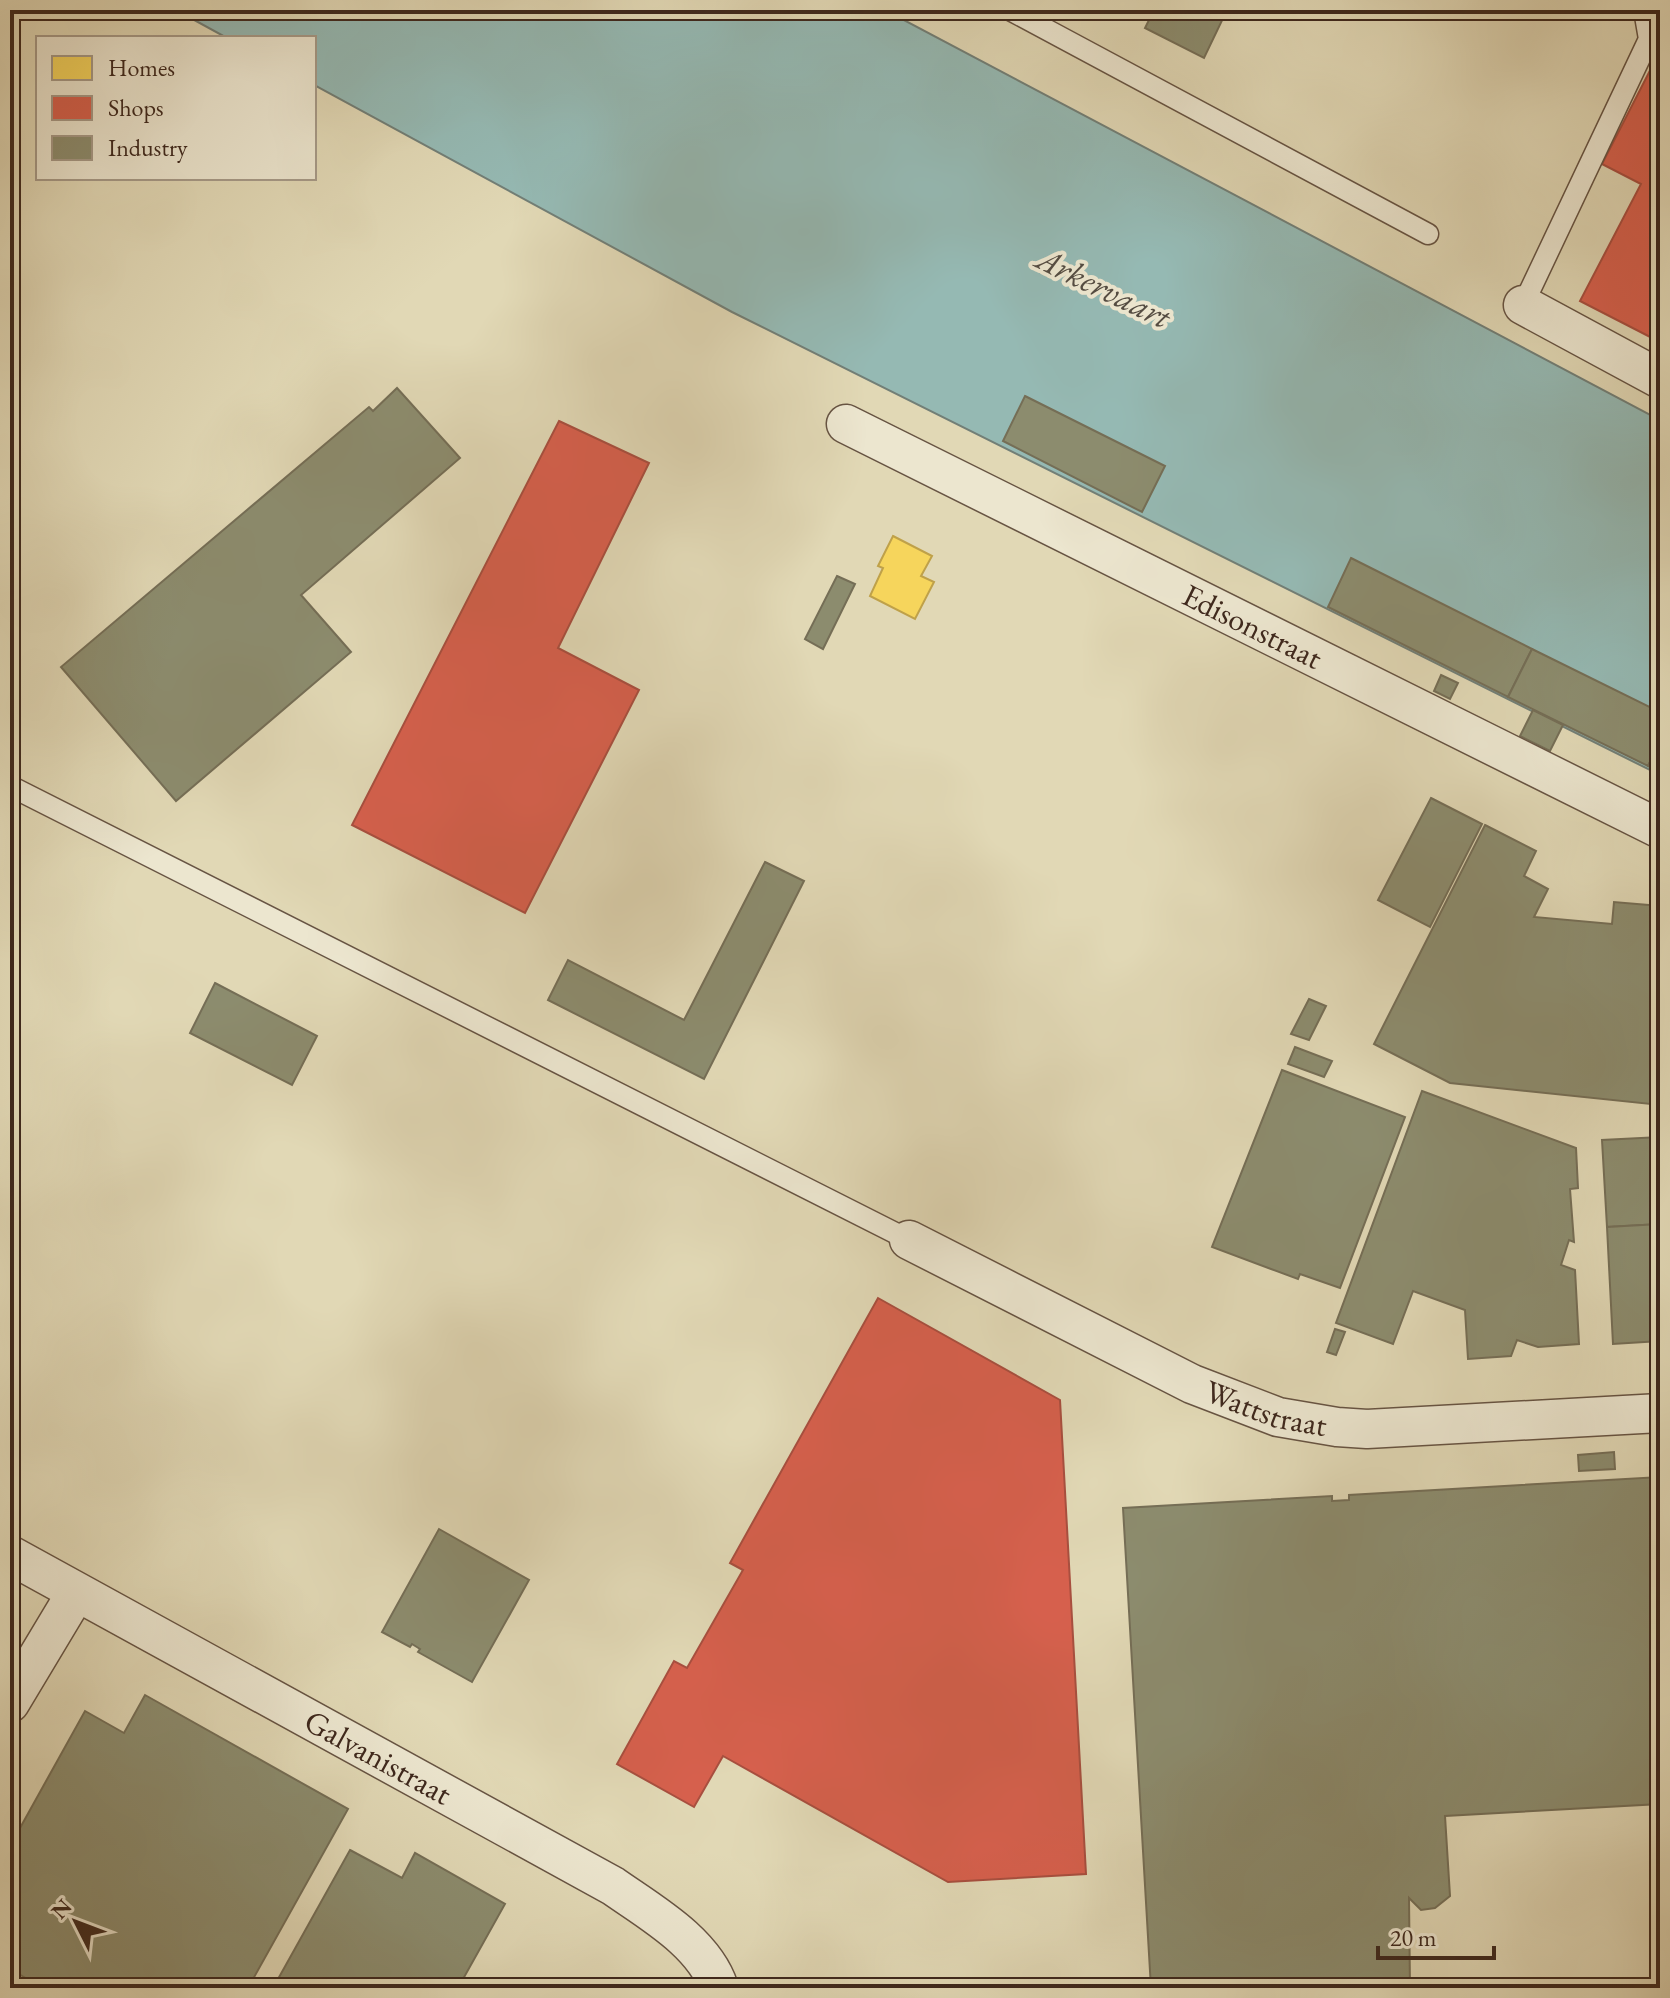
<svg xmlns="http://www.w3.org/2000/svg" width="1670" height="1998" font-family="'EB Garamond',serif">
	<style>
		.water { fill: #95b9b3; stroke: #727f77; stroke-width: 2 }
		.homes { fill: #f6d55c; stroke: #bfa149; stroke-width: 2 }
		.shops { fill: #d6604d; stroke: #a84f3f; stroke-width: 2 }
		.industry { fill: #8c8c6e; stroke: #756e56; stroke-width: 2 }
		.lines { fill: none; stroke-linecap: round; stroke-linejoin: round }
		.service-casing { stroke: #675443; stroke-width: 23 }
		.minor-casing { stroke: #675443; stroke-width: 41 }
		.service { stroke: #ece6cf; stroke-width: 20 }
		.minor { stroke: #ece6cf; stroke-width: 38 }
		.labels { text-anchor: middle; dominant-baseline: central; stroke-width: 8; stroke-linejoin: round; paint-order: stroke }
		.street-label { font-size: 32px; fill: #3e281d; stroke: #ece6cf }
		.water-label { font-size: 34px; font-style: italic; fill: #544c42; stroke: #ece6cf }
	</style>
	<rect width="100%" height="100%" fill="#e1d8b5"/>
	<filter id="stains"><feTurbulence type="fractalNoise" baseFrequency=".0025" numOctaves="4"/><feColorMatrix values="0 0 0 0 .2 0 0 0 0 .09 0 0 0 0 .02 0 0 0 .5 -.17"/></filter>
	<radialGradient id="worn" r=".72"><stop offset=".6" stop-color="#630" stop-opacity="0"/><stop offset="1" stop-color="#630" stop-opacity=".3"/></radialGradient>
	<polygon class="water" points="176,10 885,10 1660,420 1660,775 732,312 314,85 314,38 227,38"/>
	<polygon class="homes" points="893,536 932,556 921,576 934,582 915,619 870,596 883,568 878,566"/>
	<g class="shops">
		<polygon points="1660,51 1660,342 1580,301 1641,184 1602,164"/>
		<polygon points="559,421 649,463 558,648 639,690 525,913 352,825"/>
		<polygon points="878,1298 1060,1400 1086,1874 948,1882 723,1756 694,1807 617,1764 674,1661 687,1668 743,1570 730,1563"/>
	</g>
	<g class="industry">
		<polygon points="1154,10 1227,10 1204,58 1145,28"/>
		<polygon points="397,388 460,458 301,595 351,652 176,801 61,667 369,407 373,411"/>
		<polygon points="1025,396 1165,466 1142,512 1003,441"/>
		<polygon points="1351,558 1532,649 1508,697 1328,607"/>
		<polygon points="837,576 855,584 823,649 805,639"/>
		<polygon points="1532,649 1660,712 1660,741 1648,766 1508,697"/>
		<polygon points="1441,675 1458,683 1450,699 1434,691"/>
		<polygon points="1533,710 1563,725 1550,751 1520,736"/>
		<polygon points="1660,741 1660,772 1648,766"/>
		<polygon points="1431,798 1482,824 1430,927 1378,900"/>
		<polygon points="1485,825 1536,851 1524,876 1548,889 1534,917 1612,924 1614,902 1660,906 1660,1105 1450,1083 1374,1044"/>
		<polygon points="765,862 804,881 704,1079 548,1000 568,960 684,1020"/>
		<polygon points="215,983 317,1036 292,1085 190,1033"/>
		<polygon points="1309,999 1326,1006 1309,1040 1291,1034"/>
		<polygon points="1295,1047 1332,1061 1324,1077 1288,1064"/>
		<polygon points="1282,1070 1405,1117 1340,1288 1300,1274 1298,1279 1212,1247"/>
		<polygon points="1422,1091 1576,1148 1578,1188 1570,1189 1574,1242 1569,1240 1561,1265 1575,1270 1579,1344 1538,1347 1517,1340 1511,1356 1468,1359 1465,1310 1413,1291 1393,1344 1336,1323"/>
		<polygon points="1660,1137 1660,1224 1607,1227 1602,1140"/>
		<polygon points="1660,1224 1660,1341 1613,1344 1607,1227"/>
		<polygon points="1335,1329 1345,1332 1336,1355 1327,1352"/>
		<polygon points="1614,1452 1615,1469 1579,1471 1578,1455"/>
		<polygon points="1660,1477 1660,1804 1445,1816 1450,1896 1435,1908 1421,1910 1409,1898 1410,1988 1151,1988 1123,1508 1332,1496 1332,1501 1349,1500 1349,1495"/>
		<polygon points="439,1529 529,1580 472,1682 418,1652 420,1649 412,1644 410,1647 382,1632"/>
		<polygon points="145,1695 348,1809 248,1988 43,1988 10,1969 10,1846 85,1711 124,1733"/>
		<polygon points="350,1850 402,1878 415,1853 505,1904 458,1988 273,1988"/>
	</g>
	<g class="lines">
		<g class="service-casing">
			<g id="service">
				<polyline points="1010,10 1428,234"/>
				<polyline points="1523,305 1649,39 1644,10"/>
				<polyline points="10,786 909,1240"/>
			</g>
		</g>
		<g class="minor-casing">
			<g id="minor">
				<polyline points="1523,305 1660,379"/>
				<path id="s1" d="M 846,424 L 1660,829"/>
				<path id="s2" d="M 909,1240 L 1192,1384 L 1278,1417 L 1337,1427 L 1367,1429 L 1660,1413"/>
				<path id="s3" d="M 10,1555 L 613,1886 C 650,1912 704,1942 719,1988"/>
				<polyline points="10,1703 76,1593"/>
			</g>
		</g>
		<use href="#service" class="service"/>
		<use href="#minor" class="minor"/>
	</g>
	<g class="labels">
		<g class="street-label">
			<text stroke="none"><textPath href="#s1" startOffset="454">Edisonstraat</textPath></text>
			<text stroke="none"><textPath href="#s2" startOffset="396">Wattstraat</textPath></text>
			<text stroke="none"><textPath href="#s3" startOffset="420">Galvanistraat</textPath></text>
		</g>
		<g class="water-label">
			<text transform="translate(1104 287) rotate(26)">Arkervaart</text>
		</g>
	</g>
	<rect width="1670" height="1998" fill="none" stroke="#e1d8b5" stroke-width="40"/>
	<rect x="12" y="12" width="1646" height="1974" fill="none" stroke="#3e281d" stroke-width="4"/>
	<rect x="20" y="20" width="1630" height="1958" fill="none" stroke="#3e281d" stroke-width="2"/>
	<rect x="36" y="36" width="280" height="144" fill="#ece6cf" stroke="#a69a88" stroke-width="2"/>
	<rect x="52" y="56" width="40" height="24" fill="#f6d55c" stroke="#a69a88" stroke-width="2"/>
	<text x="108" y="76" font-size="24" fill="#3e281d">Homes</text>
	<rect x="52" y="96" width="40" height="24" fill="#d6604d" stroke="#a69a88" stroke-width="2"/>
	<text x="108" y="116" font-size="24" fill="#3e281d">Shops</text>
	<rect x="52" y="136" width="40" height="24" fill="#8c8c6e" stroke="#a69a88" stroke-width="2"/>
	<text x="108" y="156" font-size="24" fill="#3e281d">Industry</text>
	<g transform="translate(76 1922) rotate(312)" stroke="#ece6cf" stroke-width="6" paint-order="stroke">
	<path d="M0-6L14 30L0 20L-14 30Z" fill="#3e281d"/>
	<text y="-12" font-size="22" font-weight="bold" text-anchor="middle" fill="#3e281d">N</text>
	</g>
	<path d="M1378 1946v12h116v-12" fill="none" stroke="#3e281d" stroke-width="4"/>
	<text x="1390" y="1946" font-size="24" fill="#3e281d" stroke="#ece6cf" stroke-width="6" paint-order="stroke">20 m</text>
	<rect width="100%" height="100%" filter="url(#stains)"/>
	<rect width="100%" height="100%" fill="url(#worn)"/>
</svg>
